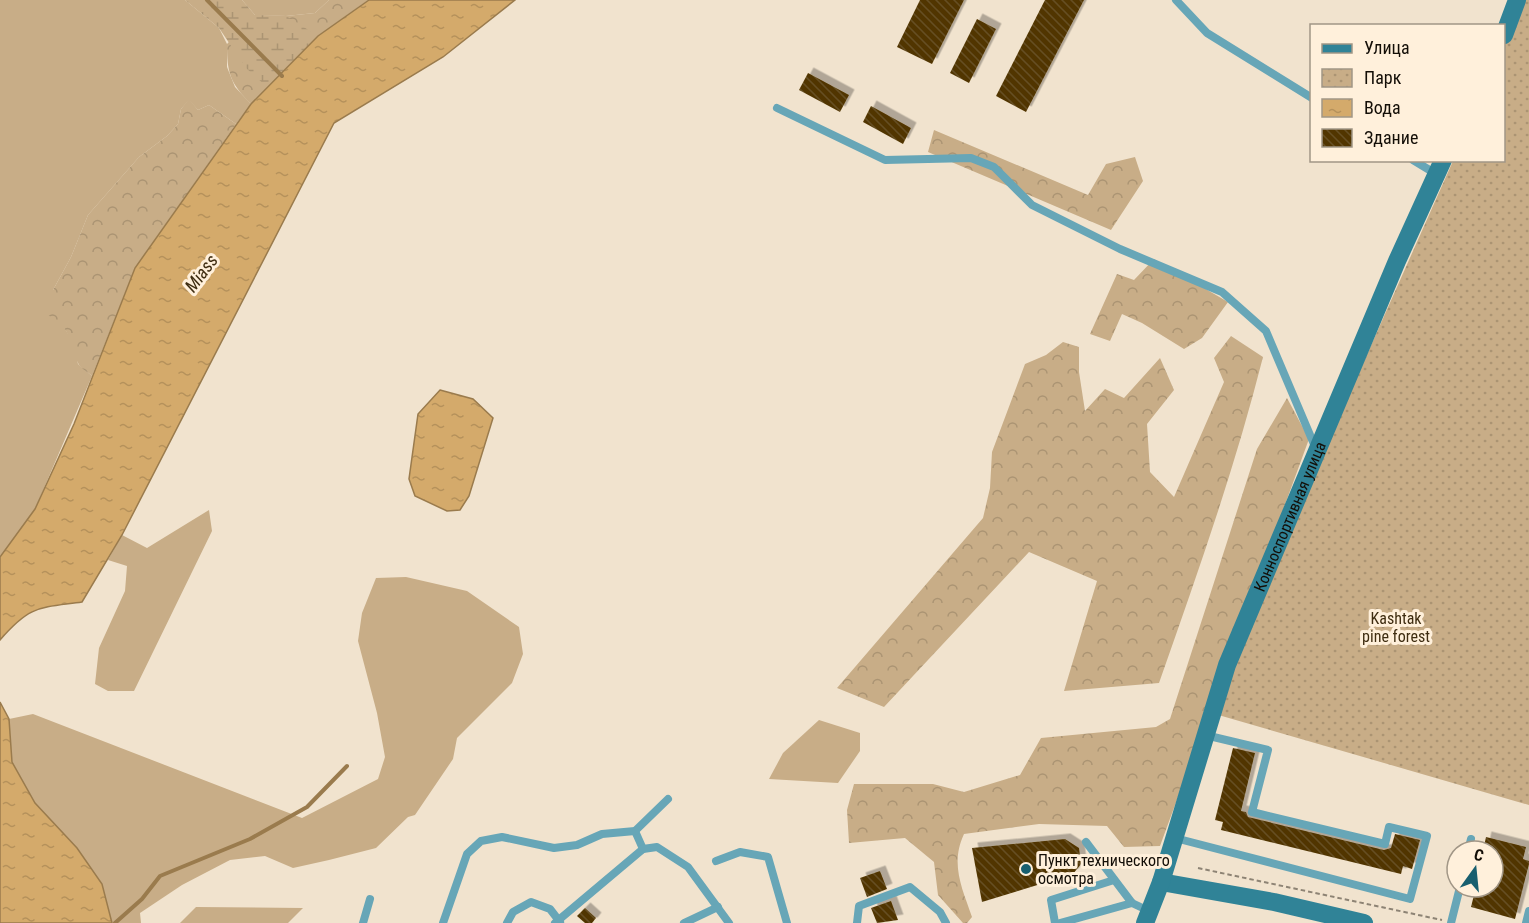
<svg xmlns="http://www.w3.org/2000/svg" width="1529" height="923" font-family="'Roboto Condensed',sans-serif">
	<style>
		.grass { fill: #c8ad87 }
		.forest { fill: url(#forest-crowns) }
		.wetland { fill: url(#wetland-marsh) }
		.park { fill: url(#park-dots) }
		.water { fill: url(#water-ripples); stroke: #9a7b4d; stroke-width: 1.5 }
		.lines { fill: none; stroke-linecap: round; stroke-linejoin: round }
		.stream { stroke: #9a7b4d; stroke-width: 4 }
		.building { fill: url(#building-back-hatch); filter: url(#shadow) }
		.path { stroke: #8d8374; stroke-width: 2; stroke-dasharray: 4.5 3; stroke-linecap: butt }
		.lane { stroke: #67a6b7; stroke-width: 8 }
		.secondary { stroke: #308397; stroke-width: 18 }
		.poi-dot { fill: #185f6f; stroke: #fff0db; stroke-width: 2 }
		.labels { text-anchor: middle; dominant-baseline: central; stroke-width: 6; stroke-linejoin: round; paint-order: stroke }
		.street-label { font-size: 16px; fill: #130e07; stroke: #fff0db }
		.park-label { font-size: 16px; fill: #3e2c10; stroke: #fff0db }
		.poi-label { font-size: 16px; fill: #130e07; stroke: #fff0db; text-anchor: start }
		.water-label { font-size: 18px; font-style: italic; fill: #3f2d11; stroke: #fff0db }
	</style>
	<defs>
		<pattern id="forest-crowns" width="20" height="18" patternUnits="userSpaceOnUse" patternTransform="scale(1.5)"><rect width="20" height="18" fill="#c8ad87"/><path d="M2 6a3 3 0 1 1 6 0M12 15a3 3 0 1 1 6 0" fill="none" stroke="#ab9473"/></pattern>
		<pattern id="wetland-marsh" width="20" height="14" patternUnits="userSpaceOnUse" patternTransform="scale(1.5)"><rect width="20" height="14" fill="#c8ad87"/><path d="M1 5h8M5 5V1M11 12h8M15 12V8" fill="none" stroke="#ab9473"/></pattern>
		<pattern id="park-dots" width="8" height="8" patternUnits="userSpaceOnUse" patternTransform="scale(1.5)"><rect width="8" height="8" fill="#c8ad87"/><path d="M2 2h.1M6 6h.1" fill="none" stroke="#ab9473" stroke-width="1.8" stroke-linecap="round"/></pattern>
		<pattern id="water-ripples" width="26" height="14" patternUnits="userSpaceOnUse" patternTransform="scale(1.5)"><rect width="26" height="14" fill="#d4aa6b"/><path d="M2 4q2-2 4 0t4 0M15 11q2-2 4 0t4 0" fill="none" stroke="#b5915b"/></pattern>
		<pattern id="building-back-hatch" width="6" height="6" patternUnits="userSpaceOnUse" patternTransform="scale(1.5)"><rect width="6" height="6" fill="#513500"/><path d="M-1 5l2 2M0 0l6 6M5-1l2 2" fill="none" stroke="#664f24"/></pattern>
		<filter id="shadow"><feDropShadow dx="5.5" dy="-5.5" stdDeviation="0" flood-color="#0004"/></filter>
	</defs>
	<rect width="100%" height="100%" fill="#f1e3ce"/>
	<g class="grass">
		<polygon points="0,0 185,0 219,28 227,44 227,67 235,87 251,104 236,124 209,105 198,110 189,100 181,109 178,124 167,136 139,157 88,215 71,257 53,290 62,324 73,342 78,364 92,376 35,509 0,557"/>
		<polygon points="242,0 329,0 315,13 286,16 255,15"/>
		<polygon points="209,510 212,531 134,691 108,691 95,684 99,648 125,591 127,566 108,560 122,535 147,548"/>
		<polygon points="406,577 467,591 519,627 523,654 512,683 457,738 453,759 415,815 408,817 376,848 329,860 293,868 265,856 230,860 182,885 140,913 141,923 112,923 102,884 77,848 35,803 12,762 9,719 33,714 302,818 378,779 385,757 377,713 358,641 362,613 376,578"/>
		<polygon points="819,720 860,733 860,751 838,783 769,779 783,753"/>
		<polygon points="196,907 303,908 288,923 180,923"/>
	</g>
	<g class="forest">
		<path d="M 329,0 L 368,0 L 318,36 L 251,104 C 230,83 227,73 227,44 L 255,15 L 286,16 L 315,13 Z"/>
		<path d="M 189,99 L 198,110 L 209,105 L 236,124 L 135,268 L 92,376 C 88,372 80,368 78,363 C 65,338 76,333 48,315 L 53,290 L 71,257 L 88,215 L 139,157 L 167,136 L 178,124 L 181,109 Z"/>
		<polygon points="934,130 1088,195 1106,164 1135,157 1143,181 1111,230 928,152"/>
		<polygon points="1154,259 1228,302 1202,338 1184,349 1142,323 1122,314 1110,341 1090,334 1117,274 1134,280"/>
		<path d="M 1231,336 L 1263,357 C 1235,468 1197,575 1159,683 L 1064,691 L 1097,581 L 1029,552 L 884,707 L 837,688 L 983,518 L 990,488 L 992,452 L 1025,364 L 1046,355 L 1063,342 L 1079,347 L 1079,372 L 1085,411 L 1105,389 L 1124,398 L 1160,358 L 1174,390 L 1147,424 L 1150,472 L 1174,497 L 1224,382 L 1214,358 Z"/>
		<path d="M 1287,398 L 1309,439 L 1160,846 L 1124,847 L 1107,826 L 1039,824 L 964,834 C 950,864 962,888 972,917 L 967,923 L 963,923 L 938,895 L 934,862 L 905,838 L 849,843 L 847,810 L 854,784 L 933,784 L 964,792 L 1020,775 L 1041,738 L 1156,727 L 1170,719 L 1257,449 Z"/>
	</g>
	<polygon class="wetland" points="185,0 242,0 255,15 286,16 318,36 267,87 246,68 219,28"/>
	<polygon class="park" points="1521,0 1529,0 1529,805 1215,714 1325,449 1453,161 1504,160 1504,47"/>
	<g class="water">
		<path d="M 369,0 L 515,0 L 443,57 L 334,123 L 122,535 L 82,602 C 39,608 30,605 0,640 L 0,557 L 35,509 L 74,424 L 135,268 L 251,104 L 318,36 Z"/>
		<polygon points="440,390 473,399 493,418 469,496 460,510 447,511 415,496 409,479 418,414"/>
		<polygon points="0,702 9,719 12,762 35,803 77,848 102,884 112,923 0,923"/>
	</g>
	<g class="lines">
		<g class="stream">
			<polyline points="207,0 282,76"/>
			<polyline points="115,923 142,899 160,876 250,839 307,807 347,766"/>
		</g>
	</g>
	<g class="building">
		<polygon points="920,0 964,0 932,64 897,47"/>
		<polygon points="1045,0 1084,0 1026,112 996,96"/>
		<polygon points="977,19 996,29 969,83 950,73"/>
		<polygon points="808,73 849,95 840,112 799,90"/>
		<polygon points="871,106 911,128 903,144 863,122"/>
		<polygon points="1233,748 1255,753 1241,811 1246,812 1248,817 1384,850 1391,848 1395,834 1420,840 1412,869 1403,866 1401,874 1221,830 1223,822 1215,820"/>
		<polygon points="1486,837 1526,847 1523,859 1529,861 1529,864 1515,919 1471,907 1476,887 1493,887 1493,851 1483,851"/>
		<polygon points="1065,839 1079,848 1081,864 1073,874 982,902 972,848"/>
		<polygon points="880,871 887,889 867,897 860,878"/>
		<polygon points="891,901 898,920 877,923 871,908"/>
		<polygon points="585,908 596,918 592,923 585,923 577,916"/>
	</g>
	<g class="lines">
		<polyline class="path" points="1198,868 1442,920"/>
		<g class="lane">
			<polyline points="1176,0 1207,33 1312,98"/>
			<polyline points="777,108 885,160 971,158 994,167 1032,205 1120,249 1222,292 1266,331 1316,449"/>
			<polyline points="1413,160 1436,174"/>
			<polyline points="635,831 643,849"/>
			<polyline points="1175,838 1410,899 1427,836 1389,827 1385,844 1252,812 1268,750 1205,735"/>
			<polyline points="1086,842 1132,903 1149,911"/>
			<polyline points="1468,851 1471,839"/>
			<polyline points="716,861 740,852 768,857 787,923"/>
			<polyline points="363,923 370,899"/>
			<polyline points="443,923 467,854 481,841 502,837 554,848 577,845 602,834 635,831 668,799"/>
			<polyline points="507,923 513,912 531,902 550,909 560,922"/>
			<polyline points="555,923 643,849 657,847 688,867 729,923"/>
			<polyline points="684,923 718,907"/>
			<polyline points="857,923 859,906 910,887 940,912 946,923"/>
			<polyline points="1055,923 1051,900 1114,880"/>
			<polyline points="1060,923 1132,903"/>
			<polyline points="1451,923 1460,887"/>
			<polyline points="1526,923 1529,911"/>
		</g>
		<g class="secondary">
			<polyline points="1504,35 1517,0"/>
			<polyline points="1161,882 1274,902 1364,923"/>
			<path id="s1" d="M 1145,923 L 1161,882 L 1227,665 L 1397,261 L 1443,160"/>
		</g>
	</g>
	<circle class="poi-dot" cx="1026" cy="869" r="6"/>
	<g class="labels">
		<g class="street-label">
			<text stroke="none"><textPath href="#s1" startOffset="432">Конноспортивная улица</textPath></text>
		</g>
		<g class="park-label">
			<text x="1396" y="618">Kashtak<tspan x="1396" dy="18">pine forest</tspan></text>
		</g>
		<g class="poi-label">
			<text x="1038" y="860">Пункт технического<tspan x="1038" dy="18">осмотра</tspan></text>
		</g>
		<g class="water-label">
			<text transform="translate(201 273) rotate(-53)">Miass</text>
		</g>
	</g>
	<rect x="1310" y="24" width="195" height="138" fill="#fff0db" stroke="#a19686" stroke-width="1.5"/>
	<rect x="1322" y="44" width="30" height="9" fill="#308397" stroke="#a19686" stroke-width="1.5"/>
	<text x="1364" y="54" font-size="18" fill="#130e07">Улица</text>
	<rect x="1322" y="69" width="30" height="18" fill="url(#park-dots)" stroke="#a19686" stroke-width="1.5"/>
	<text x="1364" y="84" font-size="18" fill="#130e07">Парк</text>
	<rect x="1322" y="99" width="30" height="18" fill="url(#water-ripples)" stroke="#a19686" stroke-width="1.5"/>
	<text x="1364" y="114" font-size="18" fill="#130e07">Вода</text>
	<rect x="1322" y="129" width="30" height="18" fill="url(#building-back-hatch)" stroke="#a19686" stroke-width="1.5"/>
	<text x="1364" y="144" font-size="18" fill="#130e07">Здание</text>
	<g transform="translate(1475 869) rotate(15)"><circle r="28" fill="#fff0db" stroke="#a19686" stroke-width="1.5"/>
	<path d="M0-4.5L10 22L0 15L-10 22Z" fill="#185f6f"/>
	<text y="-9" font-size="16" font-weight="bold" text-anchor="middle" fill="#130e07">С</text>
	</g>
</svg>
